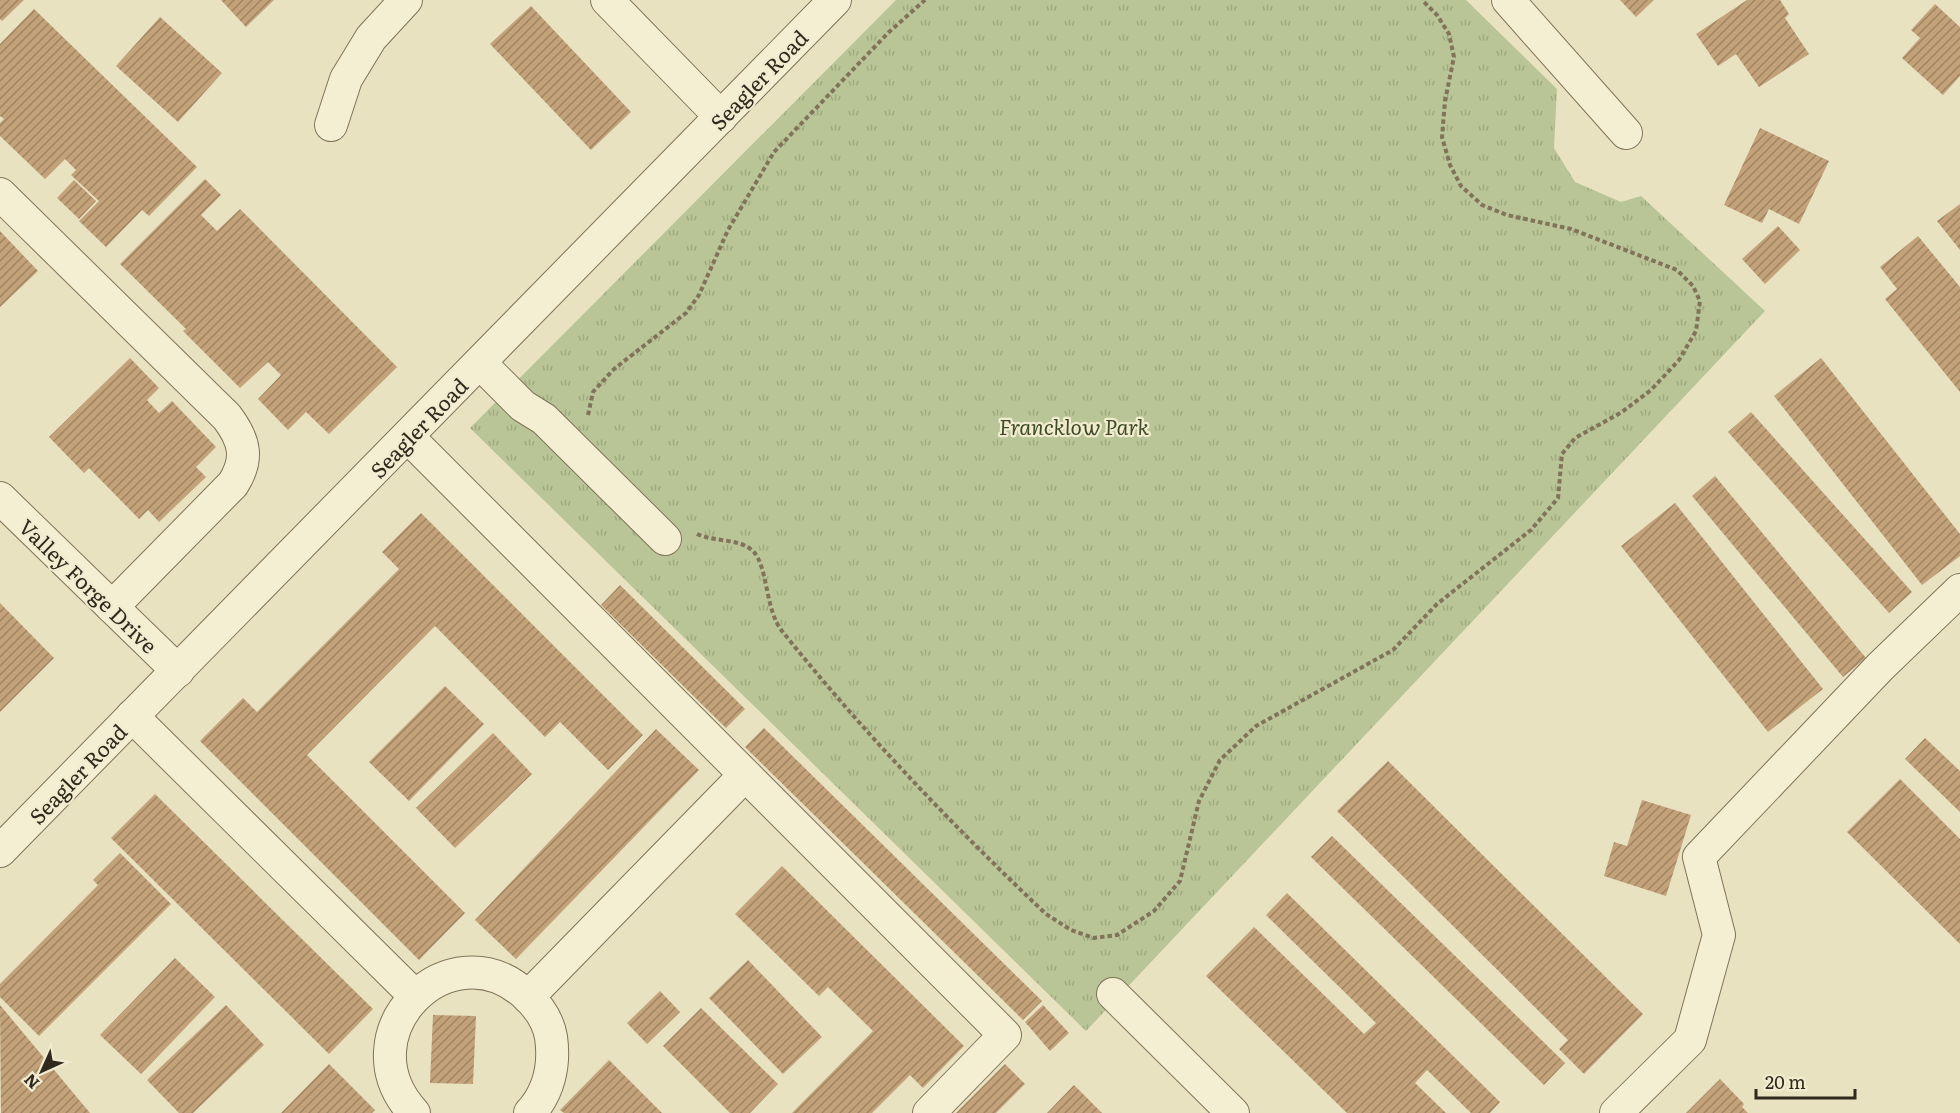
<svg xmlns="http://www.w3.org/2000/svg" width="1960" height="1113" font-family="Literata,serif">
	<style>
		.park { fill: url(#park-tufts) }
		.building { fill: url(#building-hatch) }
		.lines { fill: none; stroke-linecap: round; stroke-linejoin: round }
		.minor-casing { stroke: #80735a; stroke-width: 34 }
		.path { stroke: #80735a; stroke-width: 4; stroke-dasharray: 4.5 3; stroke-linecap: butt }
		.minor { stroke: #f4efd3; stroke-width: 32 }
		.labels { text-anchor: middle; dominant-baseline: central; stroke-width: 4.5; stroke-linejoin: round; paint-order: stroke }
		.street-label { font-size: 21px; fill: #31291d; stroke: #f1eccf }
		.park-label { font-size: 21px; font-style: italic; fill: #3d4b26; stroke: #f1eccf }
	</style>
	<defs>
		<pattern id="park-tufts" width="24" height="20" patternUnits="userSpaceOnUse" patternTransform="scale(1.5)"><rect width="24" height="20" fill="#b9c596"/><path d="M3 7l-1-3M5 7V3M7 7l1-3M15 17l-1-3M17 17v-4M19 17l1-3" fill="none" stroke="#a0a981"/></pattern>
		<pattern id="building-hatch" width="6" height="6" patternUnits="userSpaceOnUse" patternTransform="scale(1.5)"><rect width="6" height="6" fill="#c3a27a"/><path d="M-1 1l2-2M0 6l6-6M5 7l2-2" fill="none" stroke="#9f8463"/></pattern>
	</defs>
	<rect width="100%" height="100%" fill="#e8e2c1"/>
	<polygon class="park" points="896,0 1466,0 1557,89 1554,148 1575,182 1621,202 1641,196 1765,311 1086,1031 470,428"/>
	<g class="building">
		<polygon points="0,0 24,0 2,21 0,19"/>
		<polygon points="221,0 274,0 246,27"/>
		<polygon points="1620,0 1654,0 1636,17"/>
		<polygon points="1747,0 1780,0 1789,14 1785,18 1809,54 1759,87 1736,54 1718,66 1696,34"/>
		<polygon points="1935,4 1960,27 1960,76 1943,95 1902,58 1920,38 1911,30"/>
		<polygon points="531,6 631,112 591,150 490,44"/>
		<polygon points="34,9 197,167 149,216 142,210 106,247 79,221 99,201 71,175 76,170 65,159 45,179 0,136 0,123 4,119 0,116 0,44"/>
		<polygon points="160,17 222,73 178,122 116,66"/>
		<polygon points="1760,128 1829,161 1799,224 1769,209 1762,223 1724,205"/>
		<polygon points="205,179 221,195 201,215 217,231 240,209 397,367 329,434 306,412 288,430 258,399 281,375 268,362 240,388 183,331 186,329 120,264"/>
		<polygon points="74,180 96,201 79,219 57,198"/>
		<polygon points="1960,204 1960,250 1937,221"/>
		<polygon points="1778,226 1800,250 1765,284 1742,259"/>
		<polygon points="0,231 38,271 0,307"/>
		<polygon points="1918,236 1960,287 1960,392 1885,299 1897,289 1880,267"/>
		<polygon points="130,358 159,388 147,400 159,413 172,401 216,447 196,467 206,477 159,522 148,510 139,519 89,468 84,473 49,437"/>
		<polygon points="1821,358 1960,534 1960,556 1922,585 1774,396"/>
		<polygon points="1751,412 1912,592 1889,613 1728,432"/>
		<polygon points="1715,476 1866,658 1843,677 1692,496"/>
		<polygon points="1675,503 1823,689 1768,732 1621,546"/>
		<polygon points="421,513 643,735 608,770 560,722 545,737 435,626 307,755 465,913 419,960 200,741 243,698 257,712 399,569 382,552"/>
		<polygon points="620,585 745,709 726,728 601,605"/>
		<polygon points="0,603 54,658 0,712"/>
		<polygon points="445,686 484,724 409,801 369,762"/>
		<polygon points="764,728 1042,1001 1023,1020 745,747"/>
		<polygon points="656,729 699,770 516,959 475,920"/>
		<polygon points="493,733 532,774 455,848 416,808"/>
		<polygon points="1925,738 1960,771 1960,812 1905,759"/>
		<polygon points="1388,761 1643,1014 1584,1074 1559,1049 1568,1040 1337,811"/>
		<polygon points="1900,779 1960,839 1960,944 1847,832"/>
		<polygon points="155,794 373,1009 329,1054 111,838"/>
		<polygon points="1642,800 1691,815 1666,896 1604,876 1614,842 1627,846"/>
		<polygon points="1332,836 1565,1063 1544,1085 1311,857"/>
		<polygon points="120,853 171,904 39,1036 0,997 0,984 98,885 93,880"/>
		<polygon points="782,866 964,1046 923,1088 910,1075 872,1113 792,1113 873,1031 828,987 819,996 735,914"/>
		<polygon points="1287,893 1500,1102 1490,1113 1471,1113 1427,1070 1415,1083 1446,1113 1347,1113 1206,976 1254,927 1364,1034 1376,1023 1266,915"/>
		<polygon points="175,958 215,997 141,1074 100,1035"/>
		<polygon points="748,960 822,1037 783,1074 709,998"/>
		<polygon points="660,991 680,1012 647,1044 627,1023"/>
		<polygon points="0,1005 90,1113 1,1113"/>
		<polygon points="226,1005 264,1045 193,1113 179,1113 147,1080"/>
		<polygon points="1043,1005 1069,1033 1050,1051 1025,1022"/>
		<polygon points="701,1008 778,1084 750,1113 730,1113 663,1046"/>
		<polygon points="433,1015 476,1016 473,1084 430,1083"/>
		<polygon points="609,1060 662,1113 564,1113 560,1110"/>
		<polygon points="329,1064 375,1110 372,1113 281,1113"/>
		<polygon points="1005,1064 1025,1084 996,1113 956,1113"/>
		<polygon points="1720,1079 1744,1104 1742,1107 1748,1113 1686,1113"/>
		<polygon points="1074,1085 1102,1113 1047,1113"/>
	</g>
	<g class="lines">
		<g class="minor-casing">
			<g id="minor">
				<polyline points="607,0 721,117"/>
				<polyline points="1508,0 1626,133"/>
				<polyline points="331,125 346,79 371,38 406,0"/>
				<path d="M 0,194 L 227,417 C 245,441 249,459 233,484 L 112,607"/>
				<polyline points="480,363 523,406 544,419 665,539"/>
				<polyline points="408,437 1005,1035 929,1113"/>
				<polyline points="0,498 178,671"/>
				<polyline points="132,716 415,996"/>
				<polyline points="0,851 835,0"/>
				<polyline points="1113,994 1233,1113"/>
				<polyline points="528,997 745,775"/>
				<path d="M 414,1113 C 341,1034 450,925 526,995 C 539,1007 548,1020 551,1037 C 555,1065 549,1092 530,1113"/>
				<polyline points="1616,1113 1690,1040 1719,935 1699,857 1880,667 1960,590"/>
			</g>
		</g>
		<g class="path">
			<polyline points="588,415 593,392 614,369 686,313 699,295 728,230 774,152 889,32 925,0"/>
			<path d="M 697,534 C 714,542 739,538 753,551 C 768,566 765,610 782,631 C 862,731 953,826 1046,914 L 1071,930 L 1094,938 L 1117,935 L 1154,911 L 1180,881 L 1199,801 L 1220,760 L 1256,726 L 1393,650 L 1437,604 L 1531,530 L 1558,498 L 1562,454 L 1575,438 L 1622,412 L 1651,390 L 1679,360 L 1696,331 L 1700,301 L 1693,286 L 1677,270 L 1571,229 L 1507,215 L 1482,205 L 1461,186 L 1450,165 L 1442,137 L 1445,101 L 1454,57 L 1449,34 L 1437,15 L 1422,0"/>
		</g>
		<use href="#minor" class="minor"/>
	</g>
	<g class="labels">
		<g class="street-label">
			<text transform="translate(758 79) rotate(-46)">Seagler Road</text>
			<text transform="translate(418 427) rotate(-46)">Seagler Road</text>
			<text transform="translate(89 585) rotate(44)">Valley Forge Drive</text>
			<text transform="translate(77 773) rotate(-46)">Seagler Road</text>
		</g>
		<g class="park-label">
			<text x="1074" y="425">Francklow Park</text>
		</g>
	</g>
	<g transform="translate(42 1071) rotate(225)" stroke="#f1eccf" stroke-width="4.5" paint-order="stroke">
	<path d="M0-4.5L10 22L0 15L-10 22Z" fill="#31291d"/>
	<text y="-9" font-size="16" font-weight="bold" text-anchor="middle" fill="#31291d">N</text>
	</g>
	<path d="M1756 1089v9h99v-9" fill="none" stroke="#31291d" stroke-width="3"/>
	<text x="1765" y="1089" font-size="18" fill="#31291d" stroke="#f1eccf" stroke-width="4.5" paint-order="stroke">20 m</text>
</svg>
